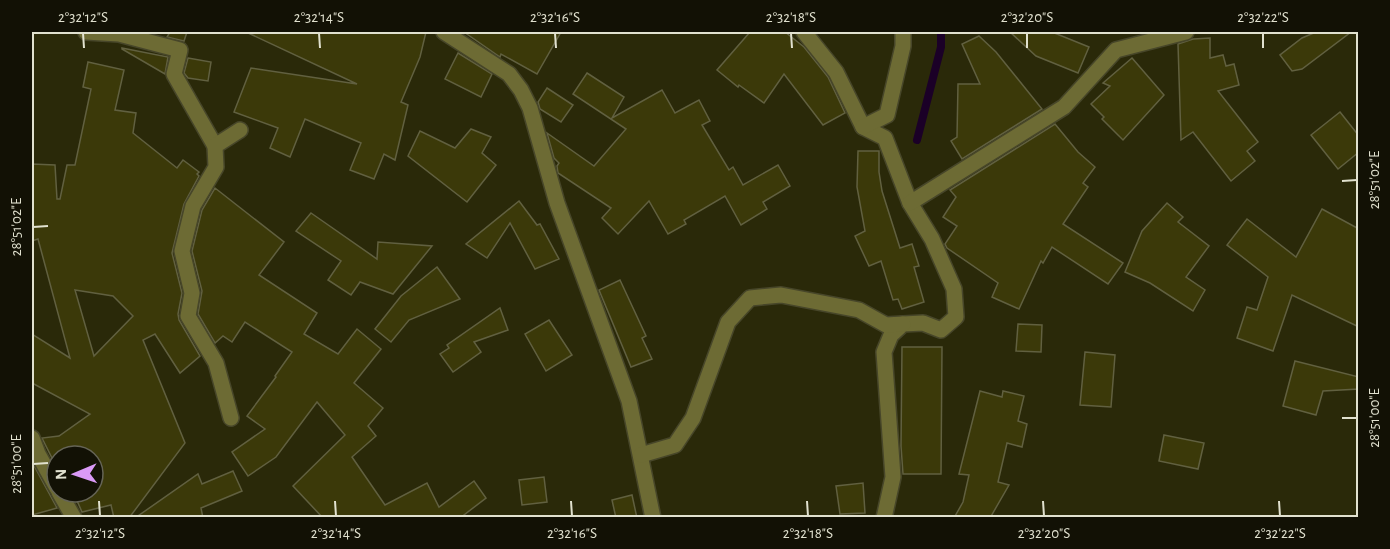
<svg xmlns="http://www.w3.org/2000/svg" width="1390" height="549" font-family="'Alegreya Sans',sans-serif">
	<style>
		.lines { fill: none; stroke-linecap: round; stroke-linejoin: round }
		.stream { stroke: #1b0027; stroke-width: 8 }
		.building { fill: #3b3909; stroke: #616040; stroke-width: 1.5; fill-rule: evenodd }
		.minor-casing { stroke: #474629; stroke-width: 18 }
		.minor { stroke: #6d6b34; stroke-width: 15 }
		.ticks { fill: none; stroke: #e1e1cf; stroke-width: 2 }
		.neatline { fill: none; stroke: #e1e1cf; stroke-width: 2 }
		.ticks-label { font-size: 15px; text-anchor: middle; fill: #e1e1cf }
	</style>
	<rect width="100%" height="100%" fill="#2a2909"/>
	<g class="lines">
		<polyline class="stream" points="917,140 941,47 941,32"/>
	</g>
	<g class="building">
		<polygon points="170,32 187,32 184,41 167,37"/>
		<polygon points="246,32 426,32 420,57 401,102 408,105 395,160 384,154 374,179 350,170 361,143 305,119 290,157 270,148 278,128 234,112 251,68 357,84"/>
		<polygon points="464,32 561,32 537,74 501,54 500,57"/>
		<polygon points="750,32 785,32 804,47 828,77 845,113 823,125 784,74 764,103 739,85 738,87 717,70"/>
		<polygon points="1010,32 1052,32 1089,47 1078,73 1036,56"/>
		<polygon points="1316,32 1351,32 1302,69 1292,71 1280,55 1302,38"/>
		<polygon points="979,36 996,52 1042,109 962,159 951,141 957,137 958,84 980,84 962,44"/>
		<polygon points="1210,38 1210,58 1223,55 1226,66 1234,64 1239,85 1218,91 1258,142 1247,151 1255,161 1231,181 1193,132 1181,140 1178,44 1193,39"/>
		<polygon points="122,48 168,57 165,74 122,49"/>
		<polygon points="458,53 492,74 481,97 445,79"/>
		<polygon points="188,58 211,62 208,81 188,78 184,73"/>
		<polygon points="1132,58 1164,95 1123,140 1102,119 1104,117 1091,104 1110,86 1103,83"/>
		<path d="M 88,62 L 124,70 L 115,110 L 136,113 L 133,133 L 177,168 L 183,160 L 199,172 L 197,174 L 199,176 L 184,204 L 172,253 L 182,293 L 178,314 L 179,320 L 200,356 L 180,373 L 155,334 L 143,340 L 185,443 L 129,518 L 114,518 L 111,505 L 82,512 L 78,503 L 70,492 L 93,492 L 93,456 L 57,456 L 57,468 L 42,438 L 59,436 L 90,414 L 32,383 L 32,334 L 70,358 L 38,239 L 32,241 L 32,164 L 55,165 L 57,199 L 60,199 L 67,165 L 75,165 L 91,89 L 83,87 ZM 75,290 L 113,296 L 133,316 L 94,356 Z"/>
		<polygon points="587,73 624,97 612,118 662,90 675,113 699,100 710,121 702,125 729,170 733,167 743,185 778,165 790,186 763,202 767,209 741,225 725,196 684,220 686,224 668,234 649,201 618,234 602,218 611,208 558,173 557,166 559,163 554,158 547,133 594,166 626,129 573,94"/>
		<polygon points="547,88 573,105 561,122 540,109 538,102"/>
		<polygon points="1340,112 1359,136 1359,152 1338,169 1311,135"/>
		<polygon points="1055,124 1078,152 1095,167 1083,183 1088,187 1063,224 1123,263 1108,284 1052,247 1043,263 1041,261 1019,309 992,297 998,283 947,248 945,244 957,226 943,217 956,197 950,190"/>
		<polygon points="471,129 491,137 482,153 496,165 467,202 408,156 420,131 455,148"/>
		<polygon points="858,151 879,151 879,172 882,191 900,248 912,244 919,266 914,267 924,302 902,309 898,299 893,300 881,261 869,266 855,236 865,231 857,187"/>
		<polygon points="215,188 284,242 259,275 317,313 304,334 338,354 357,329 381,349 354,383 383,408 368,426 376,436 352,457 385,505 427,483 439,507 474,481 486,498 460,518 323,518 293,486 345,435 317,402 276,457 248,476 232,452 265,429 247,416 276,377 275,376 292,352 245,322 232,342 223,336 215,343 198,314 202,291 192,251 202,210"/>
		<polygon points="519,201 537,225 540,224 559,259 535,269 510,223 487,258 466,244"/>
		<polygon points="1167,203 1183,217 1178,222 1209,246 1186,277 1205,290 1193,311 1150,283 1125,272 1142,231"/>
		<polygon points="1322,209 1359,229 1359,327 1292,295 1273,351 1237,338 1247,307 1257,310 1268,277 1227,245 1247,219 1296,257"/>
		<polygon points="311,213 377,259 378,242 432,246 393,294 360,282 351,295 328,280 341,261 296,231"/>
		<polygon points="437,267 460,299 409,320 391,342 375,329 401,296"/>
		<polygon points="620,280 646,336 642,338 652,359 631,367 599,290"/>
		<polygon points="500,308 508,330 474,342 481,352 453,372 440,354 449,348 447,345"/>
		<polygon points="549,320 572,355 546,371 525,334"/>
		<polygon points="1018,324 1042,325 1041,352 1016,351"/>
		<polygon points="902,347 942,347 941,474 903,474 901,446"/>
		<polygon points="1085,352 1115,355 1111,407 1080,405"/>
		<polygon points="1295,361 1359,377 1359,389 1323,391 1316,415 1283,406"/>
		<polygon points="980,391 1002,397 1003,391 1024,396 1018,421 1027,424 1022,447 1007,443 998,482 1009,485 990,518 954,518 963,502 969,475 959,474"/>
		<polygon points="1164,435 1204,443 1198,469 1159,461"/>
		<polygon points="32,462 57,508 32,515"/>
		<polygon points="233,471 242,491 201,508 203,518 135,518 198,474 202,484"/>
		<polygon points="544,477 547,502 522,505 519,480"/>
		<polygon points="863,483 865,513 840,514 836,486"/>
		<polygon points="632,495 637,518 616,518 612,500"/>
	</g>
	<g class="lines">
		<g class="minor-casing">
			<g id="minor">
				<polyline points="86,32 119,34 180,50 174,74 215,146"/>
				<polyline points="444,32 509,74 521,90 530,108 557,203 629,401 653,518"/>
				<polyline points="804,32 836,72 863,127 885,138 910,203 932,239 954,289 956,317 941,330 923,323 903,324 891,335 884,352 893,477 884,518"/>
				<polyline points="863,127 887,115 903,46 903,32"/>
				<polyline points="910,203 1064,107 1116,50 1186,32"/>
				<polyline points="231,418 216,363 188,316 192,293 182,251 193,206 216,167 215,146 240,130"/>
				<polyline points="32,438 38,454 57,488"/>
				<polyline points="641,455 675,445 693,418 728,322 750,298 781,295 859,310 886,325 903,324"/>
				<polyline points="59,492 74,518"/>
			</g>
		</g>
		<use href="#minor" class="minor"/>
	</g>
	<path class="ticks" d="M 83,33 L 84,48M 319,33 L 320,48M 555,33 L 556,48M 791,33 L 792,48M 1027,33 L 1027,48M 1263,33 L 1263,48M 1342,181 L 1357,180M 33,227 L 48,226M 1342,418 L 1357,418M 33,464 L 48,463M 99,501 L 100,516M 335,501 L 336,516M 571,501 L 572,516M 807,501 L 808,516M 1043,501 L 1044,516M 1279,501 L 1280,516"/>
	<rect width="1390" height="549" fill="none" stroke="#121105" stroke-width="66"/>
	<g transform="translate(75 474) rotate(268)"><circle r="28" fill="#121105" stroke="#656456" stroke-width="1.5"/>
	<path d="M0-4.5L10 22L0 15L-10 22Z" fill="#da9af7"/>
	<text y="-9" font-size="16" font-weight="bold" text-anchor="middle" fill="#e1e1cf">N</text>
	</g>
	<rect x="33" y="33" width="1324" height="483" class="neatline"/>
	<g class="ticks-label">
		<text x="83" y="22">2°32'12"S</text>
		<text x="319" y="22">2°32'14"S</text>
		<text x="555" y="22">2°32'16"S</text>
		<text x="791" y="22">2°32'18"S</text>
		<text x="1027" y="22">2°32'20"S</text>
		<text x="1263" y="22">2°32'22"S</text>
		<text transform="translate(1374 180) rotate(-90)" y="5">28°51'02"E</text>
		<text transform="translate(16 227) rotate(-90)" y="5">28°51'02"E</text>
		<text transform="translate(1374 418) rotate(-90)" y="5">28°51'00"E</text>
		<text transform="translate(16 464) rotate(-90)" y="5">28°51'00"E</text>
		<text x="100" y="538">2°32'12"S</text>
		<text x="336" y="538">2°32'14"S</text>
		<text x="572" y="538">2°32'16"S</text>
		<text x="808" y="538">2°32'18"S</text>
		<text x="1044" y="538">2°32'20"S</text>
		<text x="1280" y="538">2°32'22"S</text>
	</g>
</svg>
